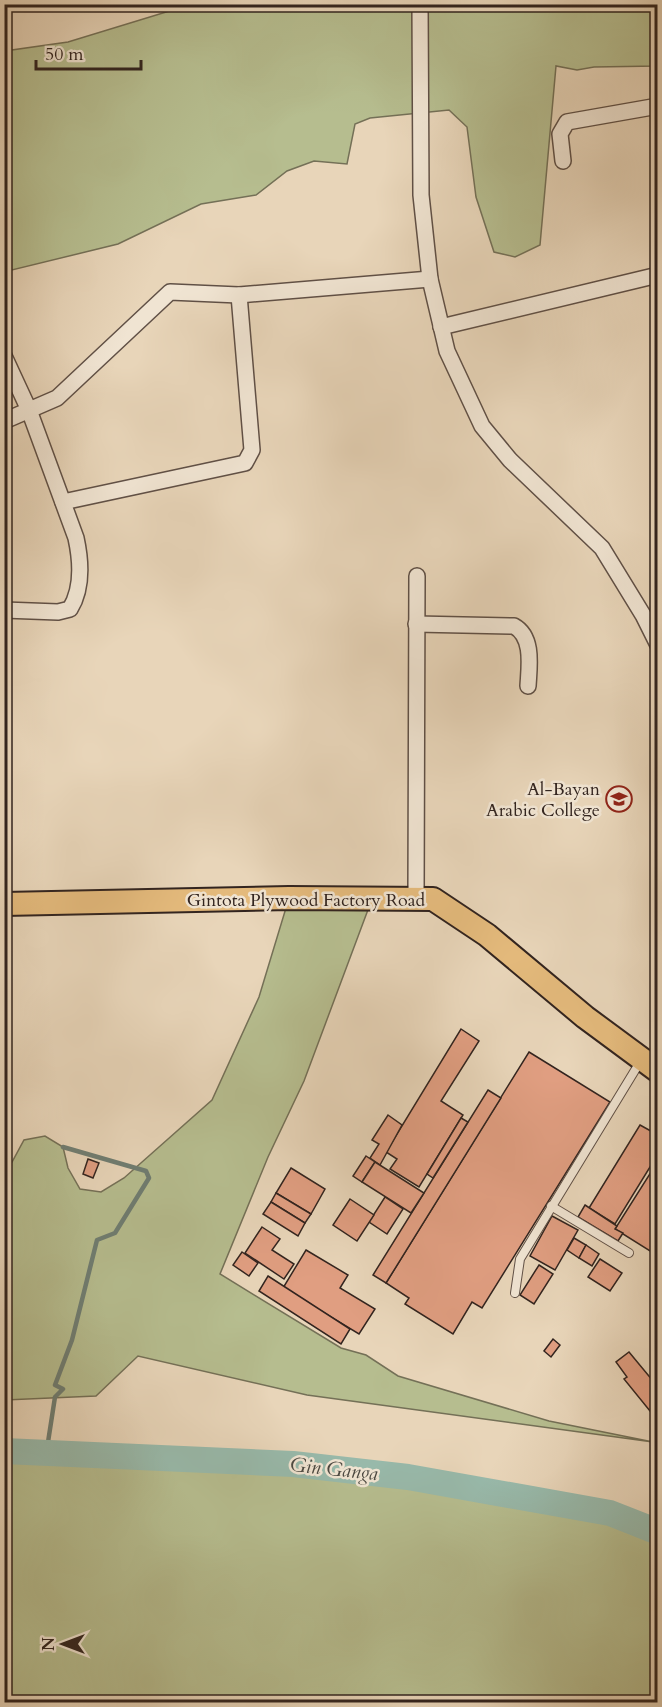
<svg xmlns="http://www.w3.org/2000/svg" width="662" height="1707" font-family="Cardo,serif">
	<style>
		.green { fill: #b6bd8f; stroke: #747057; stroke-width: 1.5 }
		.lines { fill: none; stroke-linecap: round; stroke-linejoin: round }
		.stream { stroke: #6f7d72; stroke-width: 4.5 }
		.river { stroke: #98b9aa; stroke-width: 26 }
		.building { fill: #e09e81; stroke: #32241f; stroke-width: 1.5 }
		.lane-casing { stroke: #605046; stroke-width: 10 }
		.street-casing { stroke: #605046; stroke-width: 18 }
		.primary-casing { stroke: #32241f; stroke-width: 26 }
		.lane { stroke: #f0e4d2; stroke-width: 8 }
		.street { stroke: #f0e4d2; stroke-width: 15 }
		.primary { stroke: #e4ba7c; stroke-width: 22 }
		.labels { text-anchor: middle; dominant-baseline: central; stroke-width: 5; stroke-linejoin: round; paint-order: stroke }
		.poi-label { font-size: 18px; fill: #32241f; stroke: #f0e4d2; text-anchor: end }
		.street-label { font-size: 18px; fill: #32241f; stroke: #f0e4d2 }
		.water-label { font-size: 20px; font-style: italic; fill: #4c4942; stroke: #f0e4d2 }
	</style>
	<rect width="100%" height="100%" fill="#e8d5b9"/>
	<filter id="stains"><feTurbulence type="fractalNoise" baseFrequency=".00333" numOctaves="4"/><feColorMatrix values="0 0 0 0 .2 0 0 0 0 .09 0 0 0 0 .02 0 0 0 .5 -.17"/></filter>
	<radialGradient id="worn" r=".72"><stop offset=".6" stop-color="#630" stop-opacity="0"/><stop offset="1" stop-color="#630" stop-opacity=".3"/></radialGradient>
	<g class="green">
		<polygon points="189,5 657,5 657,66 594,67 577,70 556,66 540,245 515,257 494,252 476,197 467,127 449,110 370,118 355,124 347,164 314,161 287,171 256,195 201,204 118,244 12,270 5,256 5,51 68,42"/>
		<polygon points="289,898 372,899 304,1081 268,1157 220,1274 341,1348 366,1355 398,1376 549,1421 653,1442 307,1395 138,1356 96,1396 5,1400 4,1177 24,1140 45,1136 63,1147 68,1168 80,1189 101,1192 124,1178 212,1100 259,997"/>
		<polygon points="5,1451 293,1464 408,1477 610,1513 657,1532 657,1702 5,1702"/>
	</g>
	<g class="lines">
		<polyline class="stream" points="46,1455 55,1397 63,1389 55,1385 72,1340 97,1240 115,1233 149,1178 146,1171 63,1147"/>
		<polyline class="river" points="4,1451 293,1464 408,1477 610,1513 658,1532"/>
	</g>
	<g class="building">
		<polygon points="461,1029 479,1041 441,1101 463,1115 419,1187 390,1169 397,1159 386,1152"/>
		<polygon points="529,1052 610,1102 482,1308 472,1302 453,1334 405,1304 409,1298 386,1283"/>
		<polygon points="488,1090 501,1098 386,1283 373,1275"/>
		<polygon points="388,1115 402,1125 380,1165 370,1158 379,1144 372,1140"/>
		<polygon points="461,1118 468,1122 433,1178 427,1174"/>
		<polygon points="640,1125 658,1135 658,1154 615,1224 589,1208"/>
		<polygon points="366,1156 375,1162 362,1182 353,1176"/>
		<polygon points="88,1159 99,1163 93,1178 83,1174"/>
		<polygon points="658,1161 658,1256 615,1229"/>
		<polygon points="375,1162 424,1193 411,1213 362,1182"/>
		<polygon points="291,1168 325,1189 311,1214 276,1193"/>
		<polygon points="276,1193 311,1214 305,1223 271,1202"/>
		<polygon points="385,1197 403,1209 387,1234 369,1222"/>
		<polygon points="350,1199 374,1215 357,1241 333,1225"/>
		<polygon points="271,1202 305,1223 298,1236 263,1214"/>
		<polygon points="585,1205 617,1226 615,1229 623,1233 618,1241 578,1217"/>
		<polygon points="552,1216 578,1230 555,1270 530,1256"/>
		<polygon points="262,1227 280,1239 272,1250 294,1264 284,1279 245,1253"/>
		<polygon points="574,1238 586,1245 579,1258 567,1250"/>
		<polygon points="586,1245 599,1254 592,1266 579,1258"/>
		<polygon points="306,1250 348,1275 340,1288 375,1309 359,1334 283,1288"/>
		<polygon points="242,1252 258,1263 249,1276 233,1265"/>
		<polygon points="600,1259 622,1273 610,1291 588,1277"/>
		<polygon points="539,1265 553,1274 534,1304 520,1295"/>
		<polygon points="268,1276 350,1329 341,1344 259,1291"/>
		<polygon points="553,1339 560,1345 551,1357 544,1351"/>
		<polygon points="629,1352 658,1387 658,1405 650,1411 624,1379 627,1377 616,1362"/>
	</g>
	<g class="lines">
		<g class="lane-casing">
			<g id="lane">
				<polyline points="551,1206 629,1253"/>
				<polyline points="515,1293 520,1259 640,1062"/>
			</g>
		</g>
		<g class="street-casing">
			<g id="street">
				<polyline points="420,4 421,195 430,279 447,351 482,426 510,460 602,548 643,615 658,645"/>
				<polyline points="563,161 560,134 567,122 658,106"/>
				<polyline points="441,327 658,275"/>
				<path d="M 4,356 L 29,410 L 76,538 C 81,561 83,588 70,609 L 58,612 L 4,610"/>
				<polyline points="4,421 57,398 170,292 239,295 430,279"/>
				<polyline points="63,502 245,463 252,450 239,295"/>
				<path d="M 416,624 L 514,626 C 534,637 529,667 528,686"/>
				<polyline points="416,897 417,576"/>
			</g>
		</g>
		<g class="primary-casing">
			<polyline id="primary" points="4,904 289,898 433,899 487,935 585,1017 658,1071"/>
		</g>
		<use href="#lane" class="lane"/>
		<use href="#street" class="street"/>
		<use href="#primary" class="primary"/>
	</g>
	<defs>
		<g id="school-ring" transform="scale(1.35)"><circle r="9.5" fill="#f0e4d2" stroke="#8f2418" stroke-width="1.5"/><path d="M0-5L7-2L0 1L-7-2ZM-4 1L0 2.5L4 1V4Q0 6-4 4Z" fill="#8f2418"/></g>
	</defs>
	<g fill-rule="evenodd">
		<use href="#school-ring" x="619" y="799"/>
	</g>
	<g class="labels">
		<g class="poi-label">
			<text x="600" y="789">Al-Bayan<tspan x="600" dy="21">Arabic College</tspan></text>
		</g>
		<g class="street-label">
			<text x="306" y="900">Gintota Plywood Factory Road</text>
		</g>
		<g class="water-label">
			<text transform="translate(334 1469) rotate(6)">Gin Ganga</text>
		</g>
	</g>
	<rect width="662" height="1707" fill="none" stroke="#e8d5b9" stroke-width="24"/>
	<rect x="6" y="6" width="650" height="1695" fill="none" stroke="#32241f" stroke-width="3"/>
	<rect x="12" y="12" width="638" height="1683" fill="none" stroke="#32241f" stroke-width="1.5"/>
	<g transform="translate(63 1644) rotate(270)" stroke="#f0e4d2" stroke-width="4.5" paint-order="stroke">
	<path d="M0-4.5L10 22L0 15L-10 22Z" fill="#32241f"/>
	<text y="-9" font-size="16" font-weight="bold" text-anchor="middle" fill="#32241f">N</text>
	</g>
	<path d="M36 60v9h105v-9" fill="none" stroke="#32241f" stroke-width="3"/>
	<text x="45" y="60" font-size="18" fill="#32241f" stroke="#f0e4d2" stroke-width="4.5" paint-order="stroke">50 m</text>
	<rect width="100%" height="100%" filter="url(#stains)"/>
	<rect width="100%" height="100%" fill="url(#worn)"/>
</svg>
